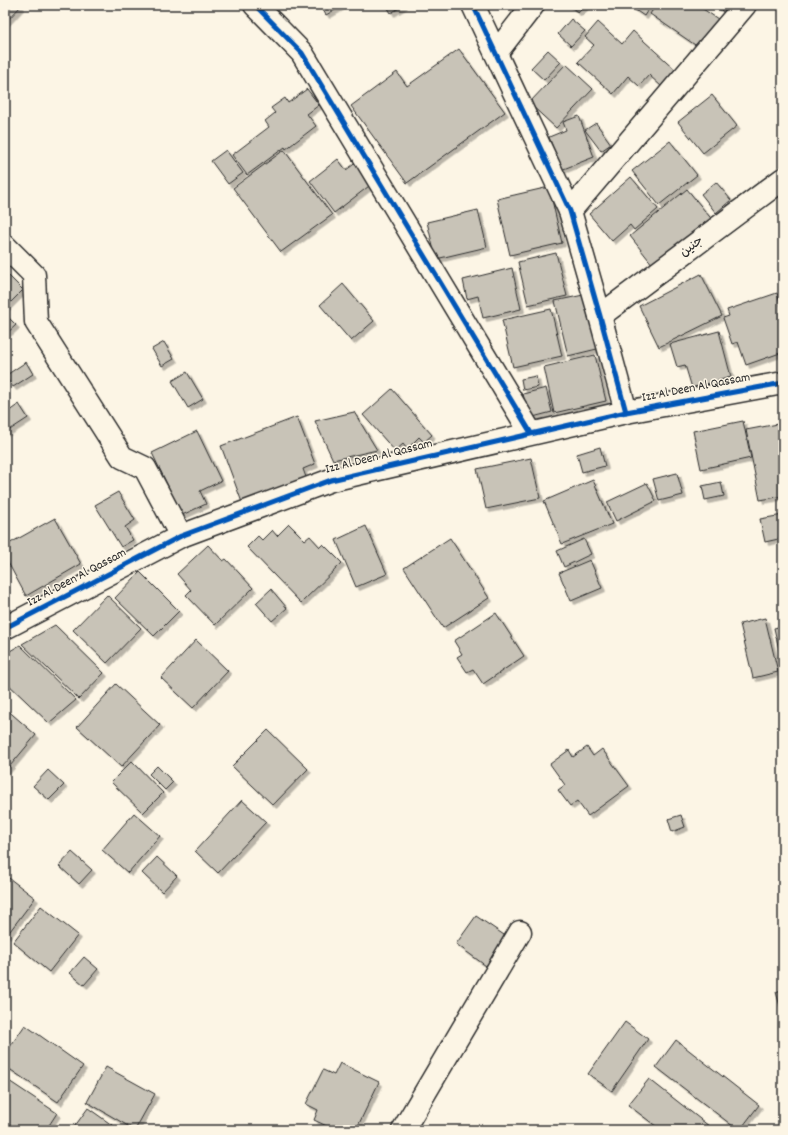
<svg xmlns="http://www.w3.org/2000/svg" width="788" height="1135" font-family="Dekko,'Playpen Sans Arabic',sans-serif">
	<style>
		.building { fill: #c8c3b7; stroke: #2b2b2b; filter: url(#shadow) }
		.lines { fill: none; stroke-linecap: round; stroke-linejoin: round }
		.minor-casing { stroke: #2b2b2b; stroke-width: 25 }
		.minor { stroke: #fcf5e5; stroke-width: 22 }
		.cycleway-casing { stroke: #fcf5e5; stroke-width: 8 }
		.cycleway { stroke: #0057b8; stroke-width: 5 }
		.labels { text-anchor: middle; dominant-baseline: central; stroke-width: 3; stroke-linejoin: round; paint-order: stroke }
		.street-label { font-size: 13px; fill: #2b2b2b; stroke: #fcf5e5 }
	</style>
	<defs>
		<filter id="shadow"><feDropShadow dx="3.5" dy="3.5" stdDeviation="0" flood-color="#0004"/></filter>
	</defs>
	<rect width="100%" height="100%" fill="#fcf5e5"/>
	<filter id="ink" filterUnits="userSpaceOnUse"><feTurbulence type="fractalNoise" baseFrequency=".025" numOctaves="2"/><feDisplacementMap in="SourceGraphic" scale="8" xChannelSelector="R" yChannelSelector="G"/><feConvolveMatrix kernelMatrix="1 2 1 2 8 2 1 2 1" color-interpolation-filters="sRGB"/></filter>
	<g filter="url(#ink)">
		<g class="building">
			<polygon points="5,5 20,5 21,6 5,23"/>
			<polygon points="320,5 343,5 326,15"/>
			<polygon points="386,5 404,5 391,13"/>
			<polygon points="569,5 586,5 578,13"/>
			<polygon points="628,5 651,5 644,16"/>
			<polygon points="656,5 697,5 718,19 698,47 650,14"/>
			<polygon points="714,5 737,5 729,16"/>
			<polygon points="571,19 585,31 571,46 558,34"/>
			<polygon points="598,22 622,44 633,31 677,71 662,87 649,75 639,86 628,76 613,94 578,62 594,45 585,37"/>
			<polygon points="459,49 505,112 407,183 351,106 397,72 407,86"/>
			<polygon points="548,50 561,62 544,80 531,68"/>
			<polygon points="566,64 593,89 556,128 529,103"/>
			<polygon points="307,89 319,105 307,114 316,126 286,149 285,147 247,175 232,155 269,127 265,121 275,113 271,108 285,98 288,103"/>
			<polygon points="712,95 737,126 703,153 678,122"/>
			<polygon points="579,116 594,157 561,170 549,137 566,130 563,122"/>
			<polygon points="596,123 611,144 601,151 585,130"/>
			<polygon points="670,141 697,175 659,205 632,171"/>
			<polygon points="226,150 243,173 228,184 211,161"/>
			<polygon points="284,150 332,215 281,252 233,188"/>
			<polygon points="338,159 346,170 357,162 373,183 334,213 310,181"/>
			<polygon points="631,177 658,209 634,230 630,225 612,241 589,214"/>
			<polygon points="716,182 731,200 716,213 701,194"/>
			<polygon points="549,187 562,243 510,255 497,199"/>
			<polygon points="687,189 714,222 656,269 630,236"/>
			<polygon points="478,210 487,247 436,259 427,222"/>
			<polygon points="556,253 567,296 528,305 518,262"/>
			<polygon points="512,268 521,309 483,318 478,296 467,299 463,280"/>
			<polygon points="5,272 23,290 5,308"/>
			<polygon points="701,274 722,316 659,347 639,306"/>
			<polygon points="343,284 374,321 351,341 320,305"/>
			<polygon points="777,293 783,311 783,352 746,365 738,342 732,344 723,318 729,316 727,310"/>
			<polygon points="588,294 601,348 568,356 555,301"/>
			<polygon points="551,309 562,356 513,367 502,320"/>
			<polygon points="5,314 16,325 5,335"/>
			<polygon points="719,331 731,377 692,388 685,365 677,367 670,344"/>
			<polygon points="164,342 174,359 162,366 152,349"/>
			<polygon points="595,355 606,401 554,413 544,367"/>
			<polygon points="26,362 33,374 13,387 5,376"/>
			<polygon points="187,372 203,399 188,408 172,381"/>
			<polygon points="536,376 538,387 523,390 521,379"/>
			<polygon points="546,388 552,412 529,418 523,394"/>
			<polygon points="392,389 432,435 424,442 419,437 407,449 403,444 395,451 363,415"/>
			<polygon points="19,404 28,418 5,433 5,414"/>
			<polygon points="354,412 377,450 333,460 315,421"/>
			<polygon points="297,417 315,464 303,469 307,480 243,505 221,446"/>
			<polygon points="743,421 751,458 701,469 693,431"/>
			<polygon points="783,423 783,496 760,500 746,430"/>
			<polygon points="197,431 221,481 200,491 206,504 182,515 152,453"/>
			<polygon points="600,447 605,466 582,472 577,454"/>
			<polygon points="531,458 540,498 486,509 477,469"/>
			<polygon points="677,473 683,495 659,501 653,479"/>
			<polygon points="593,480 612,524 562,544 544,501"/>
			<polygon points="721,482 724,496 705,500 702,486"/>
			<polygon points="647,483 656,501 616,521 607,502"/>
			<polygon points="118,492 135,520 125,527 133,540 121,547 95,505"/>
			<polygon points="783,515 783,538 765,542 760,519"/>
			<polygon points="55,518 81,564 26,596 5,557 5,546"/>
			<polygon points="289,524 305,540 310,536 320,547 323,544 342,563 301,603 247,547 258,536 262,540 272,530 277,536"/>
			<polygon points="366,526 387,574 356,587 336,540"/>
			<polygon points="450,538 489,598 443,628 404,568"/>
			<polygon points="584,539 591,554 564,567 557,551"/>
			<polygon points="208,545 223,561 226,559 253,588 215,625 186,595 191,590 177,574"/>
			<polygon points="590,560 602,588 571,601 559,573"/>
			<polygon points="140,572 179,611 154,636 115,598"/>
			<polygon points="271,589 287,608 272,621 256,603"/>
			<polygon points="107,595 141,628 107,663 73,630"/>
			<polygon points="496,613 524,656 483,684 473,669 467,672 457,657 462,654 454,641"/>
			<polygon points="765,618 778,672 753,678 740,624"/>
			<polygon points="55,625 104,673 79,699 22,644"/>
			<polygon points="783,626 783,667 774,628"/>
			<polygon points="196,640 228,671 193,708 161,678"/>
			<polygon points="20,645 76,700 49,723 5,681 5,654"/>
			<polygon points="116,684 160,725 121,767 77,727"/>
			<polygon points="5,708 36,735 5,772"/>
			<polygon points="268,730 308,769 273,805 232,766"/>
			<polygon points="587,747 593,756 602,749 629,786 588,816 577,801 570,806 558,790 565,785 550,764 569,750 573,757"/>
			<polygon points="132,761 163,793 143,813 111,782"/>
			<polygon points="157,766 173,782 165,790 149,774"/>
			<polygon points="48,770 64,785 49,800 33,786"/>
			<polygon points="242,800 266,822 218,873 195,851"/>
			<polygon points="134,813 160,836 128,873 102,850"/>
			<polygon points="681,815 685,827 672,832 668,819"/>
			<polygon points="72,852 92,870 79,884 59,866"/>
			<polygon points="157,857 177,876 162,892 142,873"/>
			<polygon points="5,875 35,898 7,935 5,933"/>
			<polygon points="41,906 78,935 49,972 13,942"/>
			<polygon points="476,916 507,937 486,966 456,944"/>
			<polygon points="84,957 98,969 84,985 70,973"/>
			<polygon points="783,989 783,1017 776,992"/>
			<polygon points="625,1022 648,1039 612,1091 588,1074"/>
			<polygon points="25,1025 83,1066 58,1102 5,1066 5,1054"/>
			<polygon points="676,1040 759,1105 740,1130 738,1130 656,1067"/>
			<polygon points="340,1063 379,1082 356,1130 335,1130 314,1120 318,1110 306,1104 323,1070 334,1075"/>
			<polygon points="106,1067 155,1094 135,1130 87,1102"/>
			<polygon points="649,1079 714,1130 661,1130 628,1105"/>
			<polygon points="9,1081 57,1113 46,1130 18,1130 5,1121 5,1087"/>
			<polygon points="88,1108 119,1130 72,1130"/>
		</g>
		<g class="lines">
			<g class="minor-casing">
				<g id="minor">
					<polyline points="255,5 302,53 531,433"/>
					<polyline points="473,5 570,211 600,316 626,412"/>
					<polyline points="496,53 533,5"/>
					<polyline points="570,211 745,5"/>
					<polyline points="5,246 34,275 36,322 122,457 145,468 181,536"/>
					<polyline points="600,316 783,179"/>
					<polyline points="5,628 181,536 331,480 626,412 783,383"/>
					<polyline points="403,1130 520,932"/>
				</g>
			</g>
			<use href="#minor" class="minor"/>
			<g class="cycleway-casing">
				<g id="cycleway">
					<polyline points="255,5 302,53 531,433"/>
					<polyline points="473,5 570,211 600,316 626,412"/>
					<polyline points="5,628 181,536 331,480 626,412 783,383"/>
				</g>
			</g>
			<use href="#cycleway" class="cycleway"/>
		</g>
	</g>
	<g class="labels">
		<g class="street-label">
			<text transform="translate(692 247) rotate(-37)">جنين</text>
			<text transform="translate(696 388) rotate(-11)">Izz Al Deen Al Qassam</text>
			<text transform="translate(379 457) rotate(-14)">Izz Al Deen Al Qassam</text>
			<text transform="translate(77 578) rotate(-28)">Izz Al Deen Al Qassam</text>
		</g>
	</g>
	<rect width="788" height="1135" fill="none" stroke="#fcf5e5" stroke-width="20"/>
	<rect x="10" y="10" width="768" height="1115" fill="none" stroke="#2b2b2b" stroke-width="1.5" filter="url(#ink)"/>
</svg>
